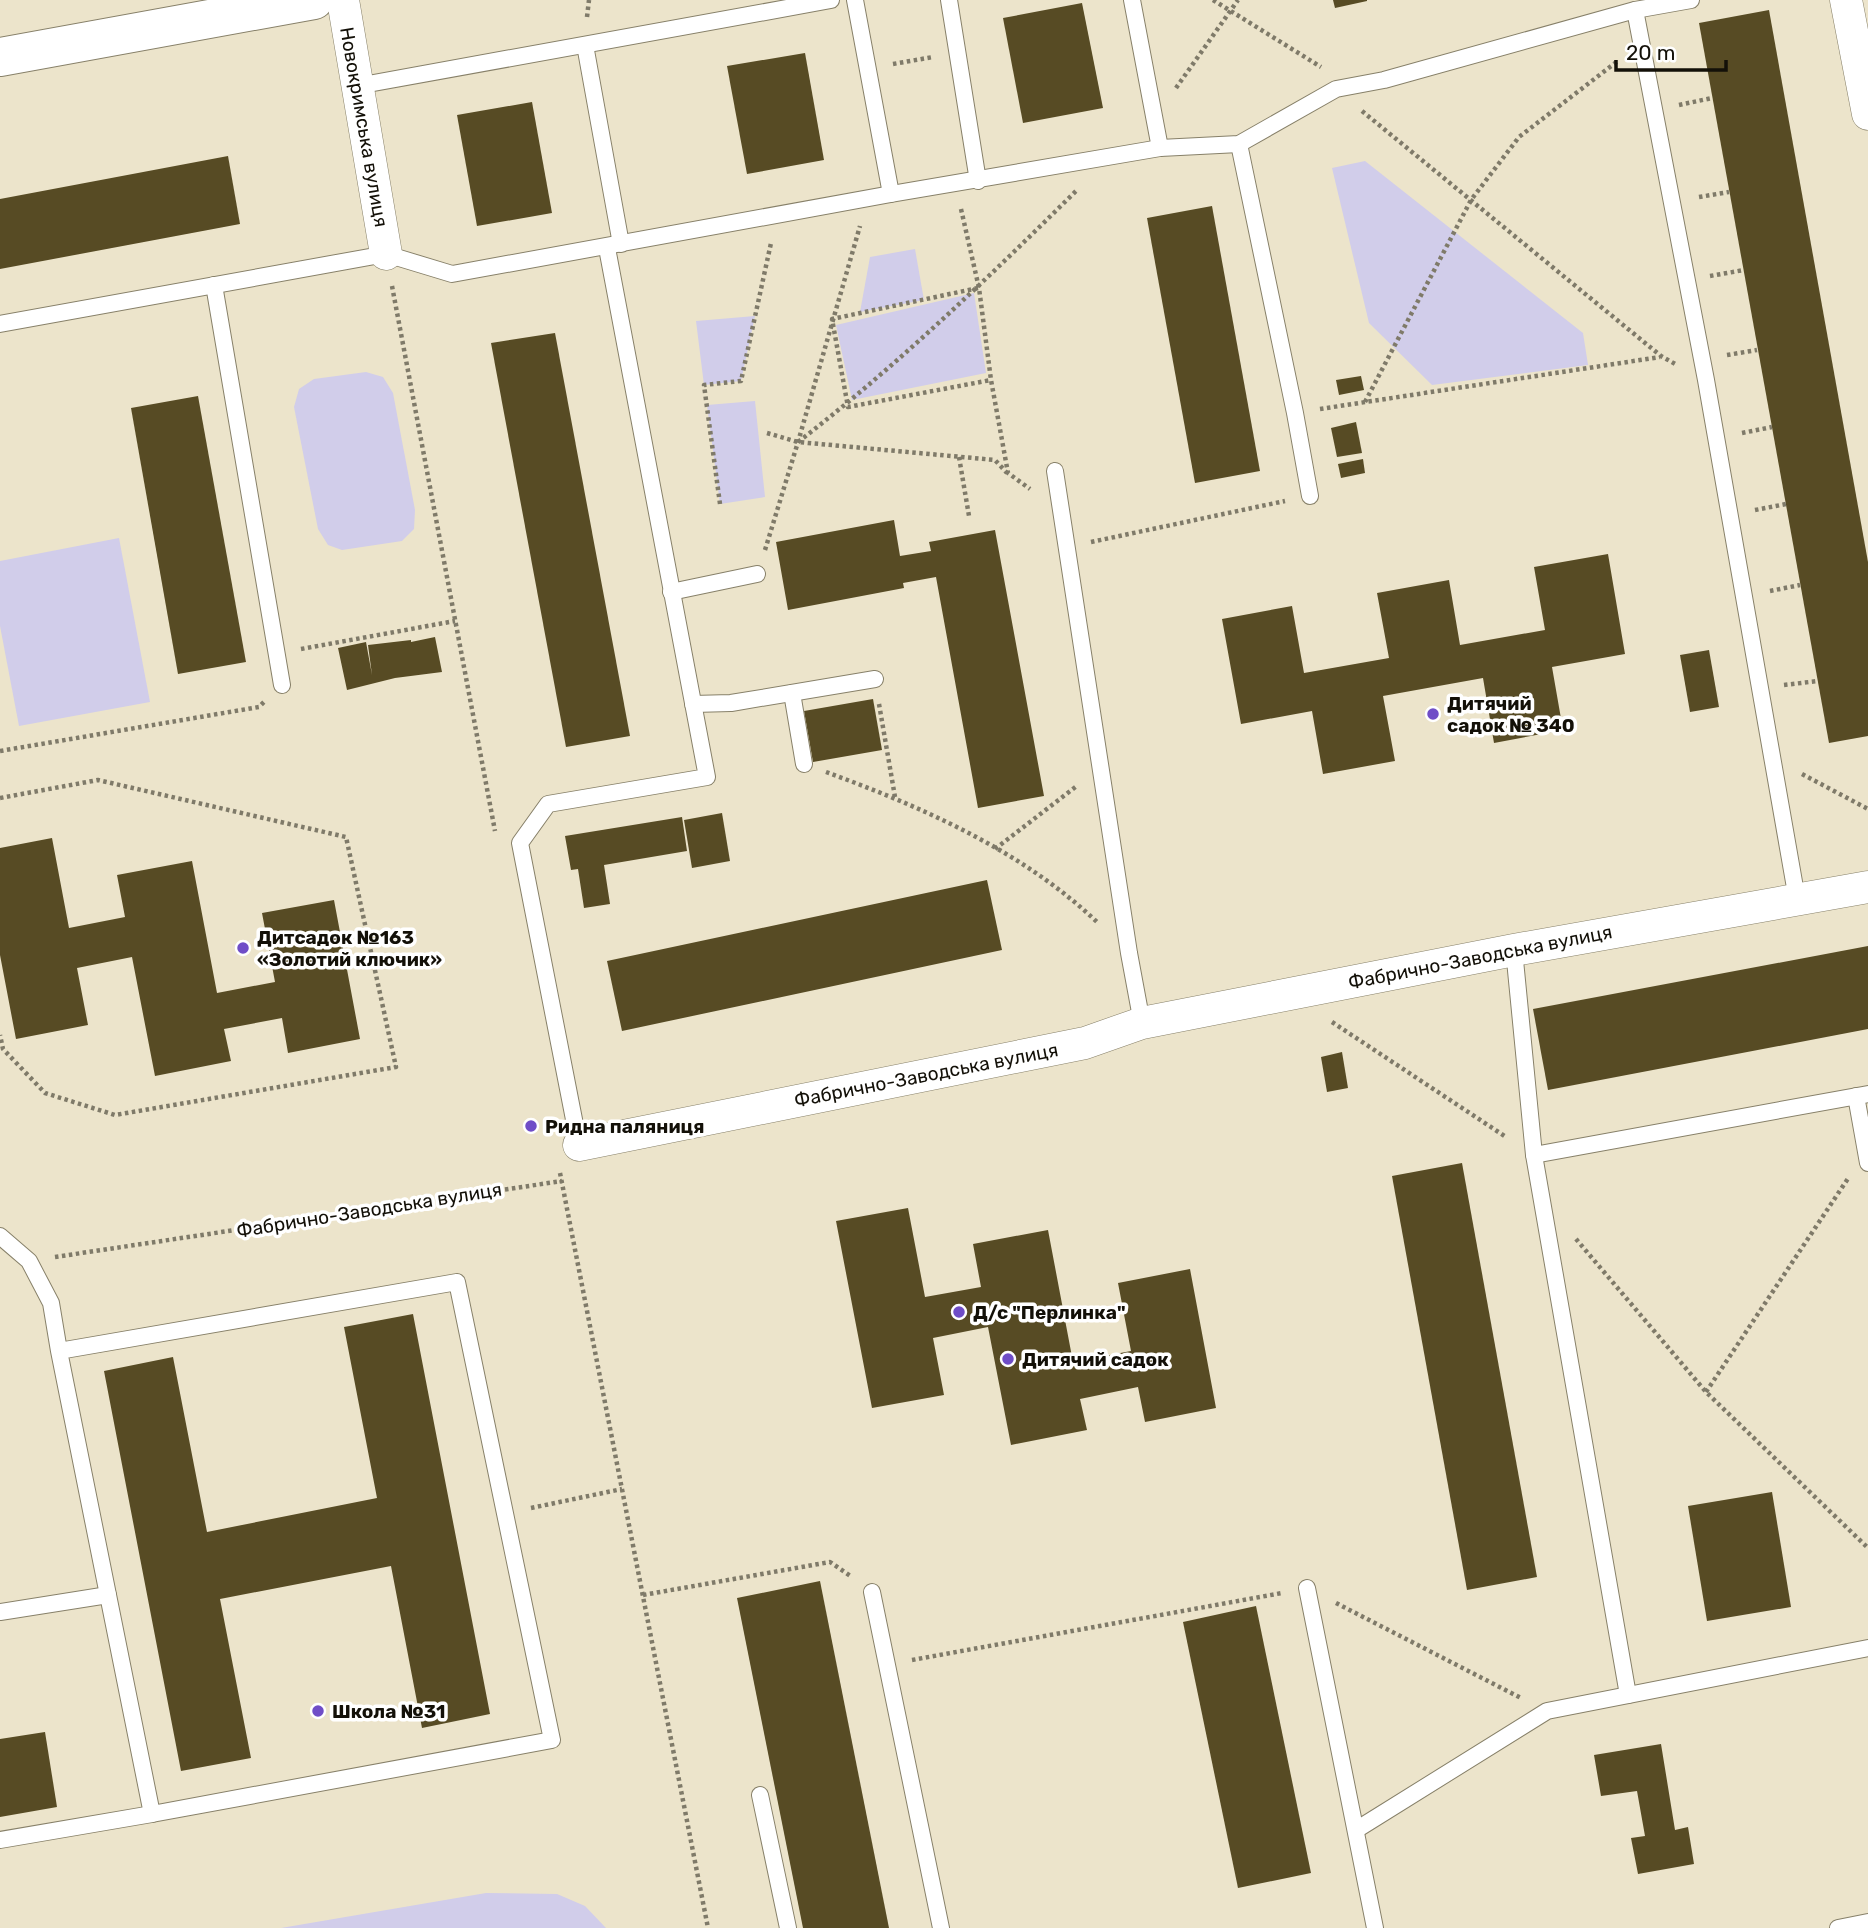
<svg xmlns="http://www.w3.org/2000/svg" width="1868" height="1928" font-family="Rubik,sans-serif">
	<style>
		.park { fill: #d1cdea }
		.building { fill: #574b24 }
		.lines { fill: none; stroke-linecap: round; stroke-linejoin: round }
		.service-casing { stroke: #878069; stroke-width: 18 }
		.minor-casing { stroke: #878069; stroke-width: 33 }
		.tertiary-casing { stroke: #878069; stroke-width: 40 }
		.path { stroke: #7f7a69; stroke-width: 4.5; stroke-dasharray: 3.5 3.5; stroke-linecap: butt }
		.service { stroke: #fff; stroke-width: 16 }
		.minor { stroke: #fff; stroke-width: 32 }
		.tertiary { stroke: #fff; stroke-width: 38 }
		.poi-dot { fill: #6f4dc7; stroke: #fff; stroke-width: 2.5 }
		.labels { text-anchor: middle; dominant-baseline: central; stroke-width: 7; stroke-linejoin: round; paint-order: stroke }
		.street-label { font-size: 19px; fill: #131008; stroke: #fff }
		.poi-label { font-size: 19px; font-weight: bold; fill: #131008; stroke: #fff; text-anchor: start }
	</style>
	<rect width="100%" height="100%" fill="#ece4cb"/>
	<g class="park">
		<polygon points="1365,161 1583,333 1588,365 1432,385 1369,323 1332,168"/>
		<polygon points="915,249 924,300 860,312 870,257"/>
		<polygon points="974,293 986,373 852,400 836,325"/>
		<polygon points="755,316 741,381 704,385 696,321"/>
		<polygon points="366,372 383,377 393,393 415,510 414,529 402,541 342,550 328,545 318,529 294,407 299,389 314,379"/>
		<polygon points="755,401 765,497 720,504 707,405"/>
		<polygon points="119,538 150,702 19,726 0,626 0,561"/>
		<polygon points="486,1893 557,1894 585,1906 606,1928 281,1928"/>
	</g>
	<g class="building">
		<polygon points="1333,0 1367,0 1367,1 1335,8"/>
		<polygon points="1082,3 1103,108 1023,123 1003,18"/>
		<polygon points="1769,10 1868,562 1868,736 1829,743 1699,23"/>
		<polygon points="805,53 824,160 747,174 727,66"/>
		<polygon points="532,102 552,213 477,226 457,115"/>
		<polygon points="228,156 240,224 0,269 0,199"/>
		<polygon points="1212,206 1260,471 1195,483 1147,218"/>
		<polygon points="555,333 630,736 566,747 491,343"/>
		<polygon points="1361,376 1364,390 1339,395 1336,380"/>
		<polygon points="198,396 246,662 178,674 131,408"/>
		<polygon points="1356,422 1362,453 1337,457 1331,428"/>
		<polygon points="1363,459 1365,473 1341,478 1338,464"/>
		<polygon points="894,520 900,556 931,551 929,542 995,530 1044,796 978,808 936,577 903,583 904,588 788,610 776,542"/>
		<polygon points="1608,554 1625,654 1552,667 1563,730 1494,743 1483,678 1383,696 1395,761 1323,774 1312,711 1241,724 1222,619 1292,606 1304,673 1389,658 1377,593 1449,580 1460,645 1545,630 1534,567"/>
		<polygon points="435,637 442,672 395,678 347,690 338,648 366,642 372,675 368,645 411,640 411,642"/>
		<polygon points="1709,650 1719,707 1690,712 1680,655"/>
		<polygon points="873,699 882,750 813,762 804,711"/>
		<polygon points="722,813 730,861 692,868 684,820"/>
		<polygon points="682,817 687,851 604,865 610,904 584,908 578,869 571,870 565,836"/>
		<polygon points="52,838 69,928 125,917 117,875 192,861 217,993 275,982 262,913 334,900 360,1039 288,1053 282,1018 224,1029 231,1061 155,1076 132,957 77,968 88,1025 16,1039 0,955 0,848"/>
		<polygon points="987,880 1002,950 622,1031 607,961"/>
		<polygon points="1868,946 1868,1029 1548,1090 1533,1009"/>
		<polygon points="1342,1052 1348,1088 1327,1092 1321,1057"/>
		<polygon points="1462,1163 1537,1577 1467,1590 1392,1176"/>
		<polygon points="908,1208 925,1297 981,1287 973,1244 1048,1230 1073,1362 1131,1351 1118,1283 1190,1269 1216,1408 1145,1422 1138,1387 1080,1399 1087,1430 1011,1445 988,1327 933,1338 944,1395 872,1408 836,1221"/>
		<polygon points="413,1314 490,1714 422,1728 391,1566 220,1599 251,1758 181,1771 104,1371 173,1357 207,1532 377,1498 344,1327"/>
		<polygon points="1772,1492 1791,1607 1707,1621 1688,1506"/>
		<polygon points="820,1581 889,1928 803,1928 737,1598"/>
		<polygon points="1256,1606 1311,1873 1238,1888 1183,1622"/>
		<polygon points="45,1732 57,1807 0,1817 0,1739"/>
		<polygon points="1661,1744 1675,1830 1688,1827 1694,1864 1638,1874 1631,1838 1645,1836 1637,1791 1601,1796 1594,1755"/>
	</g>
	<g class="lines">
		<g class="service-casing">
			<g id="service">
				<polyline points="855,0 891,194"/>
				<polyline points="949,0 978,181"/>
				<polyline points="1132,0 1160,148"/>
				<polyline points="1635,10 1706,380 1797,899"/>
				<polyline points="585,45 621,244"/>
				<polyline points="357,86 831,0"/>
				<polyline points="1239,144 1295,413 1310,496"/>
				<polyline points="214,285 282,685"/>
				<polyline points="0,324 386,254 452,274 891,194 1160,148 1239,144 1336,89 1384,80 1635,10 1691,0"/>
				<polyline points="1055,471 1129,953 1142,1023"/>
				<polyline points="671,592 757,574"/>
				<polyline points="792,693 804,764"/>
				<polyline points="693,704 731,703 875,679"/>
				<polyline points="1514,950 1534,1155 1628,1695"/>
				<polyline points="1856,1096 1868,1163"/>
				<polyline points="579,1145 520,843 548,804 707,777 607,248"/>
				<polyline points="1534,1155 1868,1094"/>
				<polyline points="0,1236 29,1261 51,1303 59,1351 152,1814 552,1740 457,1282 59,1351"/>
				<polyline points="1307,1588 1375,1928"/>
				<polyline points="872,1592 941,1928"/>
				<polyline points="0,1612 108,1595"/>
				<polyline points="760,1795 788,1928"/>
				<polyline points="1356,1830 1547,1711 1868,1648"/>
				<polyline points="0,1840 152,1814"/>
				<polyline points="1838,1928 1868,1922"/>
			</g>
		</g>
		<g class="minor-casing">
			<g id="minor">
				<polyline points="343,0 386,254"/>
				<polyline points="1846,0 1868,114"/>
				<polyline points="579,1145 1085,1043 1142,1023 1514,950 1868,887"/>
			</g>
		</g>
		<g class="tertiary-casing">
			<polyline id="tertiary" points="0,57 314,0"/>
		</g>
		<g class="path">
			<polyline points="1213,0 1321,67"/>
			<polyline points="587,17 589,0"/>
			<polyline points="893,64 933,57"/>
			<polyline points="1176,88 1238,0"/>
			<polyline points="1679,105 1712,98"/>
			<polyline points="1362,111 1661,356 1677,365"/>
			<polyline points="1699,197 1729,192"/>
			<polyline points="961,209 979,288 991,380 1008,473 1030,489"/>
			<polyline points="1710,276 1744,270"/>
			<polyline points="392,286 495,831"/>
			<polyline points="978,288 832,319 848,407 991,380"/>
			<polyline points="1727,355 1757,350"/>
			<polyline points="1365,402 1471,200 1519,137 1619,60"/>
			<polyline points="1320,409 1660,357"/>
			<polyline points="767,433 798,442 995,460 1007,473"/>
			<polyline points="1742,433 1772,427"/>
			<path d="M 798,442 C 898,365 988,278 1077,190"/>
			<polyline points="959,457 969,516"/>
			<polyline points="720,504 704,385 741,381 771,243"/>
			<polyline points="1755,510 1786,504"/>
			<polyline points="1091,542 1285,501"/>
			<polyline points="765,550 798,442 860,226"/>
			<polyline points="1770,591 1800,585"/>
			<polyline points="301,649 455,621"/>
			<polyline points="1784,685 1818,681"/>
			<polyline points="879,704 895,797"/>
			<polyline points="0,751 259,707 264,702"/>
			<path d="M 826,772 C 922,807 1023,851 1098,923"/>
			<polyline points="1802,774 1868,809"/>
			<polyline points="0,798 98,780 346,837 396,1067 115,1115 45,1093 3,1049 0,1035"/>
			<polyline points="995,849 1078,785"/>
			<polyline points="1332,1022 1506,1137"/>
			<polyline points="560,1173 708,1928"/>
			<polyline points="1576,1239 1706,1392 1868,1548"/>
			<polyline points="55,1257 562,1181"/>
			<polyline points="1706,1392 1849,1177"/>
			<polyline points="531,1508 622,1489"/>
			<polyline points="643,1595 830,1562 852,1577"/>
			<polyline points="1336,1603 1521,1698"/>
			<polyline points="912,1660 1282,1593"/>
		</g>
		<use href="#service" class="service"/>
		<use href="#minor" class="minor"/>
		<use href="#tertiary" class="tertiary"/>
	</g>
	<g class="poi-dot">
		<circle cx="1433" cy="714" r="7"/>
		<circle cx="243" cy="948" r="7"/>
		<circle cx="531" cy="1126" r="7"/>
		<circle cx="959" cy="1312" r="7"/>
		<circle cx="1008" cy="1359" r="7"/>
		<circle cx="318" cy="1711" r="7"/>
	</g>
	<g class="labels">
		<g class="street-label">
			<text transform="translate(364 127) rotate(80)">Новокримська вулиця</text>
			<text transform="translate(1480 957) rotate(-11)">Фабрично-Заводська вулиця</text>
			<text transform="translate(926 1075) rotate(-11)">Фабрично-Заводська вулиця</text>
			<text transform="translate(369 1210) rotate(-9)">Фабрично-Заводська вулиця</text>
		</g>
		<g class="poi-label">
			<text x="1447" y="703">Дитячий<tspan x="1447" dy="22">садок № 340</tspan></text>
			<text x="257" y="937">Дитсадок №163<tspan x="257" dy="22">«Золотий ключик»</tspan></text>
			<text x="545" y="1126">Ридна паляниця</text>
			<text x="973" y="1312">Д/с "Перлинка"</text>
			<text x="1022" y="1359">Дитячий садок</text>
			<text x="332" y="1711">Школа №31</text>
		</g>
	</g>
	<path d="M1616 60v10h110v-10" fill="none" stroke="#131008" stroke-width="3.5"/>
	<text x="1626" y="60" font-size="21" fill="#131008" stroke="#ffffff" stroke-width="5" paint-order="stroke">20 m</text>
</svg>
